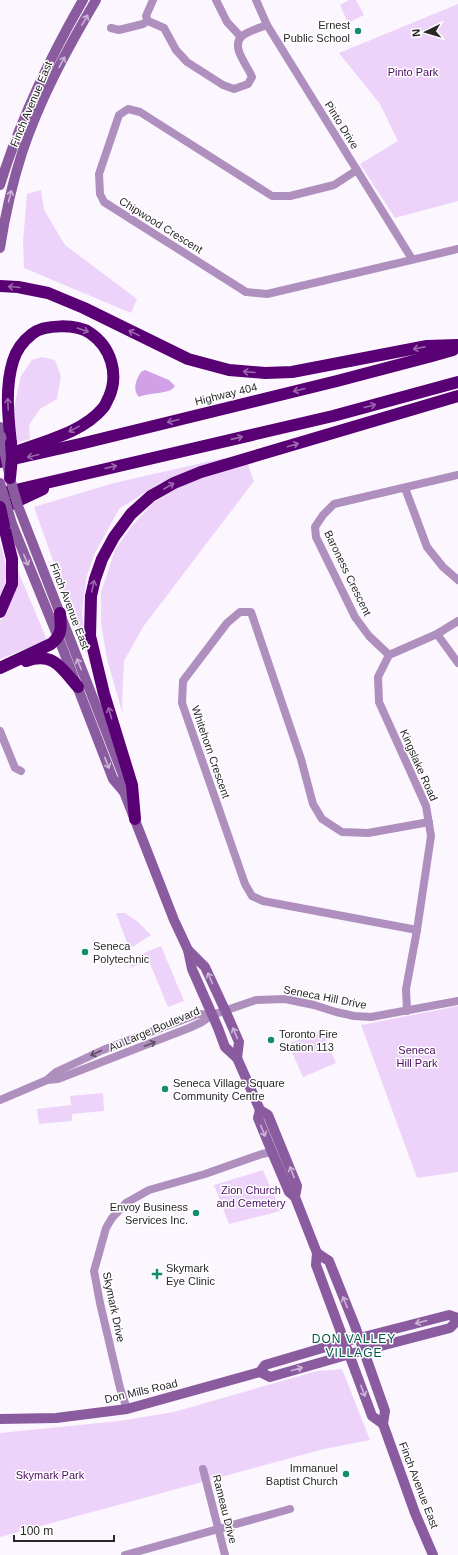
<svg xmlns="http://www.w3.org/2000/svg" width="458" height="1555" font-family="Arial,sans-serif">
	<style>
		.green { fill: #edd3f9 }
		.water { fill: #d1a1e7 }
		.lines { fill: none; stroke-linecap: round; stroke-linejoin: round }
		.street { stroke: #af8fbe; stroke-width: 8 }
		.secondary { stroke: #8b5ba0; stroke-width: 10 }
		.highway { stroke: #590174; stroke-width: 12 }
		.secondary-bridge { stroke: #8b5ba0; stroke-width: 10 }
		.highway-bridge { stroke: #590174; stroke-width: 12 }
		.oneway { stroke: #cbb5d4 }
		.oneway2 { stroke: #9b67ac }
		.oneway3 { stroke: #5f5165 }
		.poi-dot { fill: #148c6e; stroke: #fff; stroke-width: 1.5 }
		.labels { text-anchor: middle; dominant-baseline: central; stroke-width: 3; stroke-linejoin: round; paint-order: stroke }
		.poi-label { font-size: 11px; fill: #29272a; stroke: #fff; text-anchor: start }
		.park-label { font-size: 11px; fill: #4b0c61; stroke: #fff }
		.street-label { font-size: 11px; fill: #29272a; stroke: #fff }
		.neighbourhood-label { font-size: 12px; letter-spacing: 1px; fill: #015743; stroke: #fff }
	</style>
	<rect width="100%" height="100%" fill="#fcf7fe"/>
	<g class="green">
		<polygon points="349,0 356,0 364,15 348,23 340,5"/>
		<polygon points="458,4 458,201 395,218 360,164 398,141 380,104 339,53"/>
		<polygon points="41,190 44,210 65,245 137,299 131,313 24,268 23,242 27,194"/>
		<polygon points="42,357 55,360 61,376 57,399 40,409 29,425 30,439 17,443 14,408 21,376 32,360"/>
		<polygon points="224,458 224,461 160,483 119,509 95,553 87,576 82,612 87,656 34,507 114,483"/>
		<polygon points="247,462 254,481 143,627 124,661 122,702 123,715 107,659 101,623 101,592 115,550 131,527 153,503 182,485"/>
		<path d="M 0,542 C 6,565 10,575 0,598 Z"/>
		<polygon points="15,564 47,640 0,659 0,621 5,616 16,588"/>
		<polygon points="116,913 125,913 138,922 151,935 134,946 129,948"/>
		<polygon points="161,946 184,1001 168,1007 149,961 130,968 134,957"/>
		<polygon points="458,1006 458,1172 417,1178 361,1025"/>
		<polygon points="322,1030 336,1063 303,1077 288,1044"/>
		<polygon points="103,1093 104,1111 72,1114 72,1121 39,1124 37,1109 71,1105 70,1096"/>
		<polygon points="263,1170 281,1211 229,1224 214,1185"/>
		<polygon points="342,1369 370,1440 324,1449 0,1537 0,1433 119,1421 174,1412 317,1371"/>
	</g>
	<path class="water" d="M 145,370 L 169,380 L 175,386 C 170,395 149,392 139,397 C 132,390 136,379 141,372 Z"/>
	<g class="lines">
		<g class="street">
			<path d="M 153,0 L 146,16 L 148,21 L 164,28 L 176,50 L 187,62 L 223,85 L 234,89 L 248,84 L 252,77 C 248,66 231,48 241,37 C 247,31 259,28 267,25"/>
			<polyline points="216,0 227,22 241,37"/>
			<polyline points="256,0 267,25 412,259"/>
			<polyline points="111,28 119,30 143,24 147,21"/>
			<polyline points="357,170 334,185 290,196 272,196 140,112 128,109 119,115 99,174 100,194 104,202 246,292 267,294 458,249"/>
			<polyline points="405,488 427,547 443,567 458,580"/>
			<polyline points="437,634 458,663"/>
			<polyline points="389,655 369,636 355,617 316,537 315,527 323,515 334,504 458,475"/>
			<polyline points="0,731 15,768 21,771"/>
			<polyline points="417,930 263,901 252,896 245,884 182,703 183,681 227,623 240,612 251,612 301,759 313,804 322,819 342,832 368,833 429,822"/>
			<polyline points="407,1011 406,989 417,930 431,836 426,806 379,702 378,677 389,655 437,634 458,621"/>
			<polyline points="47,1080 56,1072 103,1050 198,1014 212,1015"/>
			<polyline points="0,1100 47,1080 58,1079 189,1028 202,1022 212,1015 256,1000 285,999 314,1005 336,1012 354,1016 371,1017 458,1001"/>
			<polyline points="127,1409 120,1388 100,1303 94,1271 106,1228 112,1218 126,1203 149,1190 205,1174 262,1154 272,1152"/>
			<polyline points="203,1469 225,1555"/>
			<polyline points="125,1555 290,1509"/>
		</g>
		<g class="secondary">
			<path d="M 0,185 C 20,120 49,59 83,0"/>
			<path d="M 0,248 C 5,216 12,184 22,153 C 40,99 67,49 96,0"/>
			<polyline points="0,427 1,436"/>
			<polyline points="18,506 123,775 124,792"/>
			<polyline points="12,524 62,647 113,779 124,792 174,920 188,950 192,969 218,1028 225,1047 237,1058 260,1110 268,1115 297,1186 295,1197 317,1253 316,1265 372,1416 383,1424"/>
			<polyline points="188,950 205,967 225,1010 239,1042 237,1058"/>
			<polyline points="260,1110 258,1118 272,1152 289,1192 295,1197"/>
			<polyline points="317,1253 329,1261 355,1326 385,1411 383,1424 415,1513 433,1555"/>
			<polyline points="260,1372 265,1365 336,1344 449,1315 458,1318"/>
			<polyline points="0,1419 56,1418 127,1409 260,1372 270,1377 350,1354 450,1328 458,1320"/>
		</g>
		<g class="highway">
			<polyline points="0,286 18,287 48,293 84,308 188,359 229,370 265,373 292,372 427,346 458,345"/>
			<path d="M 3,457 C 35,443 81,435 103,408 C 106,405 107,400 109,397 C 119,374 111,347 90,333 C 77,324 44,324 32,334 C 23,341 16,351 13,361 C 5,387 8,416 11,443"/>
			<polyline points="0,462 80,444 337,381 432,356 453,350"/>
			<polyline points="3,493 333,416 458,382"/>
			<polyline points="7,506 43,489"/>
			<polyline points="0,612 12,584 12,559 4,526"/>
			<path d="M 26,661 C 54,651 62,669 78,687"/>
			<path d="M 0,668 L 51,644 C 63,634 61,627 60,613"/>
			<polyline points="135,819 132,785 104,694 90,636 91,596 95,579 102,559 114,537 131,514 151,496 174,483 201,472 458,396"/>
		</g>
		<g class="secondary-bridge">
			<polyline points="1,436 10,478 18,506"/>
			<polyline points="0,483 12,524"/>
		</g>
		<g class="highway-bridge">
			<polyline points="10,478 12,458 11,443"/>
			<polyline points="0,507 4,526"/>
		</g>
	</g>
	<defs><path id="oneway-shaft" d="M-6 0H5M1.5-3L5.5 0L1.5 3" fill="none" stroke-width="1.6" stroke-linecap="round" stroke-linejoin="round"/></defs>
	<g class="oneway">
		<use href="#oneway-shaft" transform="translate(85 20) rotate(-60)"/>
		<use href="#oneway-shaft" transform="translate(62 62) rotate(-62)"/>
		<use href="#oneway-shaft" transform="translate(10 196) rotate(-76)"/>
		<use href="#oneway-shaft" transform="translate(26 560) rotate(68)"/>
		<use href="#oneway-shaft" transform="translate(79 664) rotate(-112)"/>
		<use href="#oneway-shaft" transform="translate(107 763) rotate(69)"/>
		<use href="#oneway-shaft" transform="translate(210 978) rotate(-114)"/>
		<use href="#oneway-shaft" transform="translate(235 1033) rotate(-113)"/>
		<use href="#oneway-shaft" transform="translate(263 1131) rotate(68)"/>
		<use href="#oneway-shaft" transform="translate(292 1172) rotate(-111)"/>
		<use href="#oneway-shaft" transform="translate(345 1302) rotate(-112)"/>
		<use href="#oneway-shaft" transform="translate(421 1322) rotate(165)"/>
		<use href="#oneway-shaft" transform="translate(297 1369) rotate(-16)"/>
		<use href="#oneway-shaft" transform="translate(363 1391) rotate(70)"/>
	</g>
	<g class="oneway2">
		<use href="#oneway-shaft" transform="translate(14 287) rotate(-175)"/>
		<use href="#oneway-shaft" transform="translate(83 330) rotate(19)"/>
		<use href="#oneway-shaft" transform="translate(134 333) rotate(-154)"/>
		<use href="#oneway-shaft" transform="translate(419 348) rotate(169)"/>
		<use href="#oneway-shaft" transform="translate(249 372) rotate(-175)"/>
		<use href="#oneway-shaft" transform="translate(299 390) rotate(166)"/>
		<use href="#oneway-shaft" transform="translate(8 404) rotate(-92)"/>
		<use href="#oneway-shaft" transform="translate(370 406) rotate(-15)"/>
		<use href="#oneway-shaft" transform="translate(173 421) rotate(166)"/>
		<use href="#oneway-shaft" transform="translate(74 429) rotate(151)"/>
		<use href="#oneway-shaft" transform="translate(237 438) rotate(-13)"/>
		<use href="#oneway-shaft" transform="translate(293 445) rotate(-16)"/>
		<use href="#oneway-shaft" transform="translate(33 456) rotate(166)"/>
		<use href="#oneway-shaft" transform="translate(111 467) rotate(-13)"/>
		<use href="#oneway-shaft" transform="translate(169 486) rotate(-30)"/>
		<use href="#oneway-shaft" transform="translate(93 586) rotate(-78)"/>
		<use href="#oneway-shaft" transform="translate(110 713) rotate(-106)"/>
	</g>
	<g class="oneway3">
		<use href="#oneway-shaft" transform="translate(150 1044) rotate(-21)"/>
		<use href="#oneway-shaft" transform="translate(96 1053) rotate(155)"/>
	</g>
	<g class="poi-dot">
		<circle cx="358" cy="31" r="4"/>
		<circle cx="85" cy="952" r="4"/>
		<circle cx="271" cy="1040" r="4"/>
		<circle cx="165" cy="1089" r="4"/>
		<circle cx="196" cy="1213" r="4"/>
		<path d="M155 1268h4v4h4v4h-4v4h-4v-4h-4v-4h4z"/>
		<circle cx="346" cy="1474" r="4"/>
	</g>
	<g class="labels">
		<g class="poi-label">
			<text x="350" y="25" text-anchor="end">Ernest<tspan x="350" dy="13">Public School</tspan></text>
			<text x="93" y="946">Seneca<tspan x="93" dy="13">Polytechnic</tspan></text>
			<text x="279" y="1034">Toronto Fire<tspan x="279" dy="13">Station 113</tspan></text>
			<text x="173" y="1083">Seneca Village Square<tspan x="173" dy="13">Community Centre</tspan></text>
			<text x="188" y="1207" text-anchor="end">Envoy Business<tspan x="188" dy="13">Services Inc.</tspan></text>
			<text x="166" y="1268">Skymark<tspan x="166" dy="13">Eye Clinic</tspan></text>
			<text x="338" y="1468" text-anchor="end">Immanuel<tspan x="338" dy="13">Baptist Church</tspan></text>
		</g>
		<g class="park-label">
			<text x="413" y="72">Pinto Park</text>
			<text x="417" y="1050">Seneca<tspan x="417" dy="13">Hill Park</tspan></text>
			<text x="251" y="1190">Zion Church<tspan x="251" dy="13">and Cemetery</tspan></text>
			<text x="50" y="1475">Skymark Park</text>
		</g>
		<g class="street-label">
			<text transform="translate(31 104) rotate(-67)">Finch Avenue East</text>
			<text transform="translate(342 125) rotate(58)">Pinto Drive</text>
			<text transform="translate(161 225) rotate(32)">Chipwood Crescent</text>
			<text transform="translate(226 394) rotate(-14)">Highway 404</text>
			<text transform="translate(348 573) rotate(64)">Baroness Crescent</text>
			<text transform="translate(70 606) rotate(69)">Finch Avenue East</text>
			<text transform="translate(211 752) rotate(71)">Whitehorn Crescent</text>
			<text transform="translate(419 765) rotate(66)">Kingslake Road</text>
			<text transform="translate(325 997) rotate(11)">Seneca Hill Drive</text>
			<text transform="translate(154 1029) rotate(-23)">Au Large Boulevard</text>
			<text transform="translate(114 1307) rotate(78)">Skymark Drive</text>
			<text transform="translate(141 1391) rotate(-13)">Don Mills Road</text>
			<text transform="translate(419 1485) rotate(69)">Finch Avenue East</text>
			<text transform="translate(225 1509) rotate(76)">Rameau Drive</text>
		</g>
		<g class="neighbourhood-label">
			<text x="354" y="1339">DON VALLEY<tspan x="354" dy="14">VILLAGE</tspan></text>
		</g>
	</g>
	<g transform="translate(426 32) rotate(265)" stroke="#ffffff" stroke-width="3" paint-order="stroke">
	<path d="M0-3L7 15L0 10L-7 15Z" fill="#29272a"/>
	<text y="-6" font-size="11" font-weight="bold" text-anchor="middle" fill="#29272a">N</text>
	</g>
	<path d="M14 1535v6h100v-6" fill="none" stroke="#29272a" stroke-width="2"/>
	<text x="20" y="1535" font-size="12" fill="#29272a" stroke="#ffffff" stroke-width="3" paint-order="stroke">100 m</text>
</svg>
